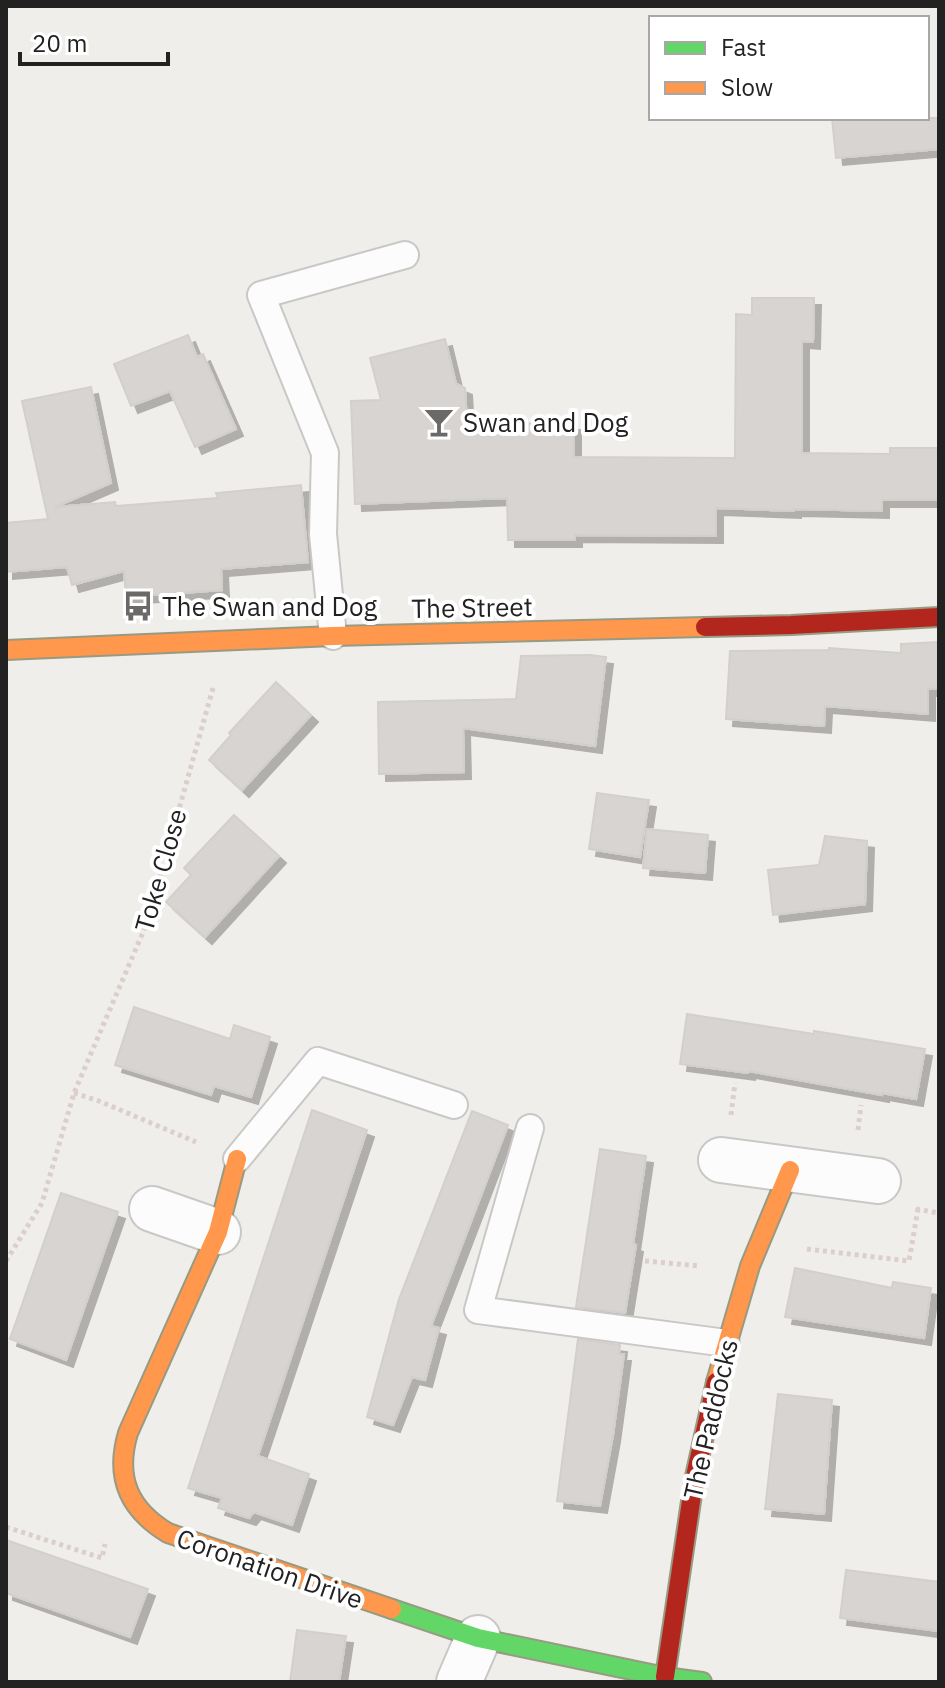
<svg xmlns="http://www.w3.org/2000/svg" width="945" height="1688" font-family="'IBM Plex Sans',sans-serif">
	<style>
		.building { fill: #d7d4d2; stroke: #d3d0cc; stroke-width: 2; filter: url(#shadow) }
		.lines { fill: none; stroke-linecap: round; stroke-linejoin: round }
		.lane-casing { stroke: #c9c8c7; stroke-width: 30 }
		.street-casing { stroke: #c9c8c7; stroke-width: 48 }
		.fast-casing { stroke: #999a82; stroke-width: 22 }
		.slow-casing { stroke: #999a82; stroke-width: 22 }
		.jam-casing { stroke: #999a82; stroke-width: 22 }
		.path { stroke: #dccecd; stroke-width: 5; stroke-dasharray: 4 4; stroke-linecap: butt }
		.lane { stroke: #fdfcfc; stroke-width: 26 }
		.street { stroke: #fdfcfc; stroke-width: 44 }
		.fast { stroke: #63d668; stroke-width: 18 }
		.slow { stroke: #ff974d; stroke-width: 18 }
		.jam { stroke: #b3261e; stroke-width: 18 }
		.labels { text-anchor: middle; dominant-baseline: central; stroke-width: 8; stroke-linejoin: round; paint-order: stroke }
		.poi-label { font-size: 26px; fill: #222; stroke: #fff; text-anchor: start }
		.street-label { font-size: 26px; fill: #222; stroke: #fff }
	</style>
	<defs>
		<filter id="shadow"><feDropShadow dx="7" dy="7" stdDeviation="0" flood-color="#0004"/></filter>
	</defs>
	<rect width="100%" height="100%" fill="#f0eeeb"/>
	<g class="building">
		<polygon points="832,118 939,118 939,149 836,158"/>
		<polygon points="752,298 814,298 813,342 802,341 802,453 890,454 890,448 939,448 939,500 882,500 882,511 794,509 794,511 716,508 716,536 575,535 575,540 508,540 507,498 355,504 351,401 381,400 370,358 445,339 456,384 465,388 467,424 574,423 574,457 735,458 736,314 752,315"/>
		<polygon points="188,335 197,357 203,354 236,429 195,447 170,391 131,406 114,364"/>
		<polygon points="91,387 111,483 55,507 115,502 116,506 218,498 216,493 301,485 308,562 221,569 222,590 126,597 124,571 72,585 67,567 6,572 6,523 48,519 22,401"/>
		<polygon points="939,642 939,688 928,689 928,714 825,706 824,726 726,719 730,651 829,650 829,648 901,653 901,644"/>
		<polygon points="590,655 606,657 595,746 463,728 464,772 379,774 378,702 516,699 521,656"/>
		<polygon points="276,682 311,715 242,790 209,760 231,735 229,733"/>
		<polygon points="597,793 649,800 640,857 589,849"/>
		<polygon points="234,815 279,856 205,937 166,902 191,875 184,868"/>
		<polygon points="647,829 708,835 705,873 643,868"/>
		<polygon points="825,836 867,841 865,904 773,915 768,870 819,865"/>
		<polygon points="134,1007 230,1039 234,1025 270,1037 251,1097 214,1086 211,1095 115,1065"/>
		<polygon points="687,1014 814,1034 814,1031 925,1049 916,1099 882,1093 882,1095 749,1071 748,1073 680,1064"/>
		<polygon points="312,1110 367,1130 258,1456 309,1474 292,1525 254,1512 249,1518 218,1508 222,1498 188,1488"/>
		<polygon points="472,1111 508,1125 431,1326 439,1328 425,1380 412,1377 393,1425 367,1417 399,1299"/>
		<polygon points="600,1149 646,1156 633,1244 636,1245 625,1313 576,1307"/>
		<polygon points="61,1193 118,1212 66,1360 10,1339"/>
		<polygon points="795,1268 892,1288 893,1282 931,1288 924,1338 785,1317"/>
		<polygon points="578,1339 620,1345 619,1354 624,1354 613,1435 600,1506 557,1501"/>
		<polygon points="778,1394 832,1400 824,1514 765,1509"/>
		<polygon points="6,1540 148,1589 130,1637 6,1593"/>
		<polygon points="846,1570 939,1582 939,1631 840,1618"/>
		<polygon points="297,1630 346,1636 339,1682 290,1682"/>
	</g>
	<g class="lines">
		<g class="lane-casing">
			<g id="lane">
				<polyline points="333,636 323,534 325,453 261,295 405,255"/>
				<polyline points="530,1128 478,1310 726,1343"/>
				<polyline points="237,1159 318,1061 454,1105"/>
			</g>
		</g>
		<g class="street-casing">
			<g id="street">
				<polyline points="721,1160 878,1181"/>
				<polyline points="152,1209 218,1232"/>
				<polyline points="459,1682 478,1638"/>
			</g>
		</g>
		<g class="fast-casing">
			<polyline id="fast" points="392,1609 478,1638 665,1677 702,1682"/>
		</g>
		<g class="slow-casing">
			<g id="slow">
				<polyline points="6,650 333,636 705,627"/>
				<path d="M 237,1159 L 218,1232 L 128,1433 C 115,1477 128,1509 168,1533 L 392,1609"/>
				<polyline points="716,1382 750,1266 790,1170"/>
			</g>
		</g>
		<g class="jam-casing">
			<g id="jam">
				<polyline points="705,627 791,625 939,617"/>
				<polyline points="665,1677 694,1481 716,1382"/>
			</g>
		</g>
		<g class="path">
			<polyline points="74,1093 99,1101 196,1142"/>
			<polyline points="731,1115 735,1083"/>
			<polyline points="858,1130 861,1105"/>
			<polyline points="916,1209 939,1213"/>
			<polyline points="807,1249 909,1261 918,1209"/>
			<polyline points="6,1261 42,1203 74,1093 147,923 213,688"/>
			<polyline points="645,1261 700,1266"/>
			<polyline points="6,1527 102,1558 105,1544"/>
		</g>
		<use href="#lane" class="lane"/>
		<use href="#street" class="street"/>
		<use href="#fast" class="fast"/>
		<use href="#slow" class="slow"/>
		<use href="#jam" class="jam"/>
	</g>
	<defs>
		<g id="bar-bare" transform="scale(2.4)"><path d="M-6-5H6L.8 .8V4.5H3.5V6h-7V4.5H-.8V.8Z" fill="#6a6968" stroke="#fff" stroke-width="2.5" paint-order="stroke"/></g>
		<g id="bus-bare" transform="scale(2.4)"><path d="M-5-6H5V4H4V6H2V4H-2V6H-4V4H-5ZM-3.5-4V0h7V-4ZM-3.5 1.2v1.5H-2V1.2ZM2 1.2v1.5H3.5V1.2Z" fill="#6a6968" stroke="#fff" stroke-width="2.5" paint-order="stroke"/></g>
	</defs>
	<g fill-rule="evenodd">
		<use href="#bar-bare" x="439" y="422"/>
		<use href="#bus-bare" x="138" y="606"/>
	</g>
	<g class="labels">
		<g class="poi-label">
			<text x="463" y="422">Swan and Dog</text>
			<text x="162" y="606">The Swan and Dog</text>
		</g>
		<g class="street-label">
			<text transform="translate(472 607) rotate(-1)">The Street</text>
			<text transform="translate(160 870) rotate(-74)">Toke Close</text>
			<text transform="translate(710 1419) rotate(-77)">The Paddocks</text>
			<text transform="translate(270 1568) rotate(19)">Coronation Drive</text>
		</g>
	</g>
	<rect width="945" height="1688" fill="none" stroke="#222222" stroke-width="16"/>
	<rect x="649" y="16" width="280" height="104" fill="#ffffff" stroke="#a7a7a7" stroke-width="2"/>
	<rect x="665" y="42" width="40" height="12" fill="#63d668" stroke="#a7a7a7" stroke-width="2"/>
	<text x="721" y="56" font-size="24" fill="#222222">Fast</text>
	<rect x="665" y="82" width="40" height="12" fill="#ff974d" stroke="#a7a7a7" stroke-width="2"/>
	<text x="721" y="96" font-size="24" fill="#222222">Slow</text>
	<path d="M20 52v12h148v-12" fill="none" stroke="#222222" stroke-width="4"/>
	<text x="32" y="52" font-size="24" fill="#222222" stroke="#ffffff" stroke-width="6" paint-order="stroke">20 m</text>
</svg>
